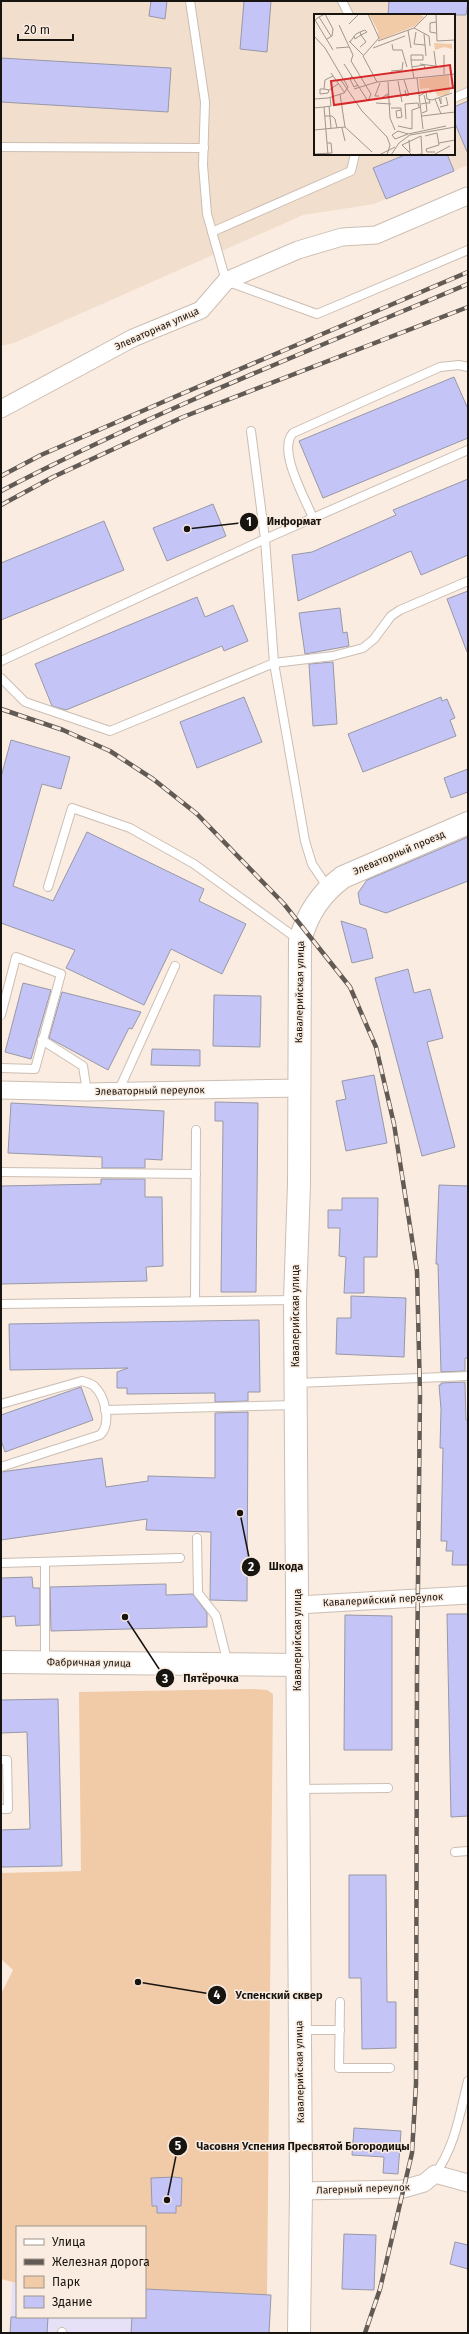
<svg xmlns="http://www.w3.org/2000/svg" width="469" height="2334" font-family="'Fira Sans',sans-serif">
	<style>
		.built { fill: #f2decd; fill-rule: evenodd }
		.industrial { fill: #e6e1f7 }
		.green { fill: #f1caa8 }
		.building { fill: #c5c4f6; stroke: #9898a7 }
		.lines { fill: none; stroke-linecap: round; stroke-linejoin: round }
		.lane-casing { stroke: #ccbeb3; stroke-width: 10 }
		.street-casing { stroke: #ccbeb3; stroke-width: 19 }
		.secondary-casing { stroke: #ccbeb3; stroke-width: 24 }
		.lane { stroke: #fff; stroke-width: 8 }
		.street { stroke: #fff; stroke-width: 17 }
		.secondary { stroke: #fff; stroke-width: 22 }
		.rail-casing { stroke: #625a54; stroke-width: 4.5 }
		.rail { stroke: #faece0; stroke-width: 3; stroke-dasharray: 9; stroke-linecap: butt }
		.labels { text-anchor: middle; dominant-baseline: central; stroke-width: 3; stroke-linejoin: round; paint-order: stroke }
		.street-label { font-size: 10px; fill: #181410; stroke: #faece0 }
		.inset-road { fill: none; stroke: #a0968d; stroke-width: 1 }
		.view { fill: #d62828; fill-opacity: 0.15; stroke: #d62828; stroke-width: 2 }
		.inset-edge { fill: none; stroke: #181410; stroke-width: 2 }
		.leader { fill: none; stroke: #181410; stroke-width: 1.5 }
		.callout-dot { fill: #181410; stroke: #faece0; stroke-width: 1.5 }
		.mark-label { font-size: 12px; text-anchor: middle; font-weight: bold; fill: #fff }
		.callout-label { font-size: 11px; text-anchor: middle; font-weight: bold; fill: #181410; stroke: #faece0; stroke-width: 3; stroke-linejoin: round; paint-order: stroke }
	</style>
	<rect width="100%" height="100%" fill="#faece0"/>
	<path class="built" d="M 1,1 L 468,1 L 468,165 L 374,204 L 303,215 L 14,343 L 1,346 ZM 315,15 L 454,15 L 454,154 L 315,154 Z"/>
	<polygon class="industrial" points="12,2282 17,2283 17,2317 145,2317 145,2289 271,2295 269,2333 10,2333"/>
	<polygon class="green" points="253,1689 267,1690 273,1694 267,2295 145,2289 145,2227 17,2227 17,2283 1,2279 1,1994 13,1970 1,1959 1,1873 81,1871 79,1692"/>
	<g class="building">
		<polygon points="151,1 167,1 165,19 149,16"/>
		<polygon points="244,1 271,1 267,52 240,49"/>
		<polygon points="389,1 468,1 466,15 388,15"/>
		<polygon points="1,58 171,68 168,112 1,102"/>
		<polygon points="468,101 468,154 454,121 454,107"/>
		<polygon points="407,154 447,154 454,171 386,199 373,168"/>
		<polygon points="454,377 468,409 468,438 323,498 299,441"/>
		<polygon points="468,479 468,555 421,575 411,551 298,601 292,555 312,552 396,515 393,510"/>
		<polygon points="213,504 226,536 167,561 153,528"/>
		<polygon points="104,521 124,570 1,620 1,563"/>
		<polygon points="468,591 468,651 467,652 447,599"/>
		<polygon points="197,597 205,617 233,605 248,641 224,651 222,646 66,710 52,706 35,664"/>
		<polygon points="340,608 343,633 347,632 349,646 305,654 299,613"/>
		<polygon points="333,662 337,724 313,726 309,664"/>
		<polygon points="244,697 262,742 197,768 180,722"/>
		<polygon points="441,697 442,701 447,699 455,718 450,720 456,736 363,772 348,734"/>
		<polygon points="11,740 70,757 61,789 42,784 13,886 53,901 87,832 204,889 199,901 246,924 222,974 171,949 144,1005 66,968 75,950 1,923 1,777"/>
		<polygon points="468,769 468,792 451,798 444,778"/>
		<polygon points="468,837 468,881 386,913 360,904 358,893 367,880"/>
		<polygon points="341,921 366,929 373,958 352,963"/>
		<polygon points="408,969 414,993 430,989 443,1038 427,1042 455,1147 422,1156 375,978"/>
		<polygon points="23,983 51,990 31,1059 5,1052"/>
		<polygon points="62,992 141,1012 132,1029 129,1028 108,1070 49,1038"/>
		<polygon points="214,995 261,996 260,1047 213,1046"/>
		<polygon points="152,1049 200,1050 200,1066 151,1065"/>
		<polygon points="374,1075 387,1143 346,1151 336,1101 346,1099 342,1081"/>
		<polygon points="215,1102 258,1103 256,1292 221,1292 223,1121 215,1121"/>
		<polygon points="11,1103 164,1111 162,1160 145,1159 145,1168 102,1168 102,1157 8,1153"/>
		<polygon points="101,1179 145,1179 145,1197 162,1197 163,1266 146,1267 147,1281 1,1284 1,1186 101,1184"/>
		<polygon points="439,1185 468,1186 468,1358 465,1358 465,1371 441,1372 438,1264 436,1264"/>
		<polygon points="342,1198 378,1198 377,1257 364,1257 364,1293 344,1293 346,1257 339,1256 340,1228 328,1228 328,1210 342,1210"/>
		<polygon points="351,1296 406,1298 404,1357 336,1354 337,1318 351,1318"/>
		<polygon points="259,1320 260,1392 248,1392 248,1401 215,1402 215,1393 127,1394 127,1388 117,1388 117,1372 128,1368 10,1370 9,1324"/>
		<polygon points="465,1382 466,1420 468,1420 468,1565 452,1565 453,1551 446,1551 447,1541 441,1541 443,1448 440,1448 441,1409 439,1385 441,1385 441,1383"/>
		<polygon points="81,1387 93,1420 5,1452 1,1440 1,1415"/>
		<polygon points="248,1412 247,1601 210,1600 211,1532 146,1530 147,1519 1,1540 1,1472 102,1458 106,1487 148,1481 148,1476 215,1478 215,1413"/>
		<polygon points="32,1577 33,1588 40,1588 40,1625 16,1626 15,1616 1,1617 1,1578"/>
		<polygon points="166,1584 166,1595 193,1594 207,1613 207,1627 51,1631 50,1587"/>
		<polygon points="447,1614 468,1614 468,1816 451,1817"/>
		<polygon points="345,1615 392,1616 392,1750 344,1750"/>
		<polygon points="58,1699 62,1866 1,1867 1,1830 30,1829 27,1732 1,1733 1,1700"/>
		<polygon points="349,1875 386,1875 387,2002 396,2002 396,2048 362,2049 361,1978 349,1978"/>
		<polygon points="354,2128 401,2131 398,2174 383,2173 384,2157 352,2155"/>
		<polygon points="174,2177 182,2178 181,2206 176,2206 176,2213 157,2213 157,2206 152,2206 151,2178"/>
		<polygon points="344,2234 376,2235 374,2290 342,2289"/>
		<polygon points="455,2242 468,2245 468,2269 450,2264"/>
		<polygon points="145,2289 271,2295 269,2333 131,2333 132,2317 145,2317"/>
		<polygon points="11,2317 48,2317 47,2333 10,2333"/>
	</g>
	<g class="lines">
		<g class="lane-casing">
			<g id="lane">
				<polyline points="190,1 205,102 203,165 207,214 226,281 317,314 468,250"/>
				<polyline points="342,1 349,15"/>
				<polyline points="454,98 468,92"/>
				<polyline points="1,147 204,148"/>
				<polyline points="212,232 351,171 355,154"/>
				<polyline points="251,431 265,539 274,663 305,841 312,864 328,888"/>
				<path d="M 313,518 C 305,498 277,450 293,433 L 440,367 L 459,365 L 468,367"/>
				<polyline points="1,661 265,539 468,450"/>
				<polyline points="1,678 25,702 110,731 274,663 333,656 363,648 374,639 391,616 400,610 468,581"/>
				<polyline points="48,887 72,808 130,828 194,864 299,940"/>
				<polyline points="1,1015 16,957 61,974 35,1069 1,1068"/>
				<polyline points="42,1040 83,1066 87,1092"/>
				<polyline points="118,1092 175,966"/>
				<polyline points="1,1172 196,1174"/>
				<polyline points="195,1301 196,1130"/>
				<polyline points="1,1304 294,1300"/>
				<polyline points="297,1383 468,1376"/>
				<path d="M 1,1404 L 82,1381 C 86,1382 90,1383 94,1386 C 105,1396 112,1424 100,1435 L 1,1467"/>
				<polyline points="105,1410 296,1405"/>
				<polyline points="197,1538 198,1593 216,1616 228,1664"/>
				<polyline points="1,1563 180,1558"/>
				<polyline points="45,1563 45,1661"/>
				<polyline points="1,1760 7,1760 8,1809 1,1809"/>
				<polyline points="299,1789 388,1788"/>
				<polyline points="455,1852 468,1851"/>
				<polyline points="340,2002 339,2068 390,2068"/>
				<polyline points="301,2030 340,2030"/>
				<path d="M 435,2174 C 455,2147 460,2113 468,2081"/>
				<polyline points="62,2333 62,2332"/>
			</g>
		</g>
		<g class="street-casing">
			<g id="street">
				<polyline points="1,409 133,338 201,310 226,281 298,250 342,237 376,235 467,196"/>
				<polyline points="1,1090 87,1092 300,1088"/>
				<polyline points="298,1605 468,1595"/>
				<polyline points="301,2191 403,2189 424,2183 435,2174 468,2183"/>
			</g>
		</g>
		<g class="secondary-casing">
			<g id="secondary">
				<polyline points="1,1662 298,1665"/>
				<path d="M 299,2333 L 301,2191 L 295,1300 L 299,1184 L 300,941 C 307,914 320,894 343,877 L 468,823"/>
			</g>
		</g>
		<use href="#lane" class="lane"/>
		<use href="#street" class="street"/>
		<use href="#secondary" class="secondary"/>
		<g class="rail-casing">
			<g id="rail">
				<polyline points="1,476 41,455 179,395 468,272"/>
				<path d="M 1,491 C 152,412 311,350 468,284"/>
				<polyline points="1,505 53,477 183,417 468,307"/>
				<polyline points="1,709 63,730 110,751 153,779 197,814 284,904 350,987 376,1047 394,1124 417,1271 420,1394 417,1675 416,2084 412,2153 380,2289 365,2333"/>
			</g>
		</g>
		<use href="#rail" class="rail"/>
	</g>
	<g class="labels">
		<g class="street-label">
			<text transform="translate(157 329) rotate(-24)">Элеваторная улица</text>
			<text transform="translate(399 853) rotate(-23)">Элеваторный проезд</text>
			<text transform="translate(300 992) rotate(-89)">Кавалерийская улица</text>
			<text transform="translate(150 1091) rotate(-1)">Элеваторный переулок</text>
			<text transform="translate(296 1316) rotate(-90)">Кавалерийская улица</text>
			<text transform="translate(383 1600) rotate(-3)">Кавалерийский переулок</text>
			<text transform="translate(298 1640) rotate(-90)">Кавалерийская улица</text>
			<text transform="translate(89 1663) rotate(1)">Фабричная улица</text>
			<text transform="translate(300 2072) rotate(-91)">Кавалерийская улица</text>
			<text transform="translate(363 2189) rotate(-2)">Лагерный переулок</text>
		</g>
	</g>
	<g transform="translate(314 14)">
		<rect width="141" height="141" fill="#faece0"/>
		<path d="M 55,0 L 105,0 L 110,3 L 101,12 L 65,26 L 64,17 ZM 120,29 L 138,30 L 138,35 L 130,33 L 121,36 ZM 135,61 L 136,78 L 132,81 L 124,82 L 120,76 L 116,80 L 115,74 L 106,75 L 105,65 Z" fill="#f1caa8"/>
		<path class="inset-road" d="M 11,0 L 19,15 L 18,22 L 13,25M 11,0 L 5,3 L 17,22M 54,0 L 65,24 L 49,42 L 63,68 L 141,60M 122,0 L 123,27 L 141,26M 5,3 L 1,6 L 19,36M 35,10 L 45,0M 25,11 L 39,41 L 37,47 L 57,80 L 54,87 L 30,50M 100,14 L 115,22 L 116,32M 94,16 L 97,34M 102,18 L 100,30 L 111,31M 122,19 L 116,18 L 116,9 L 122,8M 110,20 L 112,42M 0,22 L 11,34 L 34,73 L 30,79 L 14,84 L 0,85M 40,22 L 41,25 L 47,21 L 52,28 L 46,33M 35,27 L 49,41M 64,27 L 100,14 L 114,0M 36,28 L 42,20 L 46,18 L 51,16 L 53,18 L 47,21 L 46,18M 78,30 L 79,36 L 88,36 L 93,53M 22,34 L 35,33M 59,34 L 91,22M 120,37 L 122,52M 130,41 L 130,60M 97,46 L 109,46 L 109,41 L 97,41 L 97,46 L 98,53 L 100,64M 106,50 L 128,53M 98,53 L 110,51 L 111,55M 77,57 L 88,56 L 89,48M 17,59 L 31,79M 19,62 L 11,66 L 10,75 L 15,76 L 24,70M 38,62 L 36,65 L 40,73 L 44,71M 103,64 L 109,115M 27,66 L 48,97 L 73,123 L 76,131 L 73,141M 90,66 L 95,81 L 92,82 L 91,76M 84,67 L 88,88M 74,68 L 76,104 L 81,116M 10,75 L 6,75 L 6,80 L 14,79 L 15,76M 40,75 L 63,68M 73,81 L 75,84 L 69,83 L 75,79M 110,81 L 112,89 L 116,89 L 115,85M 65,82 L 61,82 L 66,69M 105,82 L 112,78 L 113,85 L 118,86 L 138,79M 125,84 L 127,90 L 127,84M 121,85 L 127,100M 62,89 L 77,90M 107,90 L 112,89 L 113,97 L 108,99M 15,92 L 17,114M 10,93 L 17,92 L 16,83M 126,93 L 134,91 L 132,83M 0,94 L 10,93 L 14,141M 77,94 L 87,94 L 87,96 L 88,103 L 83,104 L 82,97 L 87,96M 11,102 L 18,102 L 21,105 L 23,114M 108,102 L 141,98M 92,105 L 91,90 L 104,89 L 105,93M 84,112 L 98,115 L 98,96 L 107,93M 31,113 L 58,138M 28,114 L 31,127M 0,116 L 31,113 L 26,80M 94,120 L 81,125 L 78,121 L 84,117 L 94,120 L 132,112M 107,122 L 108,140 L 98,141 L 88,131 ZM 111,122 L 123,119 L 125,131 L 112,135 L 113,138 L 121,138M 95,126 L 96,138M 125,129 L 141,126M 0,140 L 18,139 L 17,129 L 13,129M 121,140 L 136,132M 65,141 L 81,133M 77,141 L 85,129 L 96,121 L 141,113"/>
		<path class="view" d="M 136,51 L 139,74 L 20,91 L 17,67 Z"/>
		<rect width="141" height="141" class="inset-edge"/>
	</g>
	<path class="leader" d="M187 529L249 522M240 1513L251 1567M125 1617L165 1678M138 1982L217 1995M167 2200L178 2146"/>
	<g class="callout-dot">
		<circle cx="187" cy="529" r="4"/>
		<circle cx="240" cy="1513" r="4"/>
		<circle cx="125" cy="1617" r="4"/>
		<circle cx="138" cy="1982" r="4"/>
		<circle cx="167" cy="2200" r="4"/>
		<circle cx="249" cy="522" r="10"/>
		<circle cx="251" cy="1567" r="10"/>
		<circle cx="165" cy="1678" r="10"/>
		<circle cx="217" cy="1995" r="10"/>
		<circle cx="178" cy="2146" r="10"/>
	</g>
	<g class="mark-label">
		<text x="249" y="526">1</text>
		<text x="251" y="1571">2</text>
		<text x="165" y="1683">3</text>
		<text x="217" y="1999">4</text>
		<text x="178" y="2150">5</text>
	</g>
	<g class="callout-label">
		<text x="294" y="525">Информат</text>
		<text x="286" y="1570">Шкода</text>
		<text x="211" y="1682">Пятёрочка</text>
		<text x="279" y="1999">Успенский сквер</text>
		<text x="303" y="2150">Часовня Успения Пресвятой Богородицы</text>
	</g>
	<rect width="469" height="2334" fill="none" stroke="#181410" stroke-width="4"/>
	<rect x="16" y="2226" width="130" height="92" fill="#faece0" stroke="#a0968d"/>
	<rect x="24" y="2239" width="20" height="6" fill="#ffffff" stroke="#a0968d"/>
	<text x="52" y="2246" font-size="12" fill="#181410">Улица</text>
	<rect x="24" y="2259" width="20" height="6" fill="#625a54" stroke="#a0968d"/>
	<text x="52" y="2266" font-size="12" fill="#181410">Железная дорога</text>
	<rect x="24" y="2276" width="20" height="12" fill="#f1caa8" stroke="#a0968d"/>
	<text x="52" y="2286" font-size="12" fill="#181410">Парк</text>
	<rect x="24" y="2296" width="20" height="12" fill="#c5c4f6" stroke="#a0968d"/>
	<text x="52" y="2306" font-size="12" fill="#181410">Здание</text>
	<path d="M18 34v6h55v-6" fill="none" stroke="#181410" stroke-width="2"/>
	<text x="24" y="34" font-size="12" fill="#181410" stroke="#faece0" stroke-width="3" paint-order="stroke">20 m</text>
</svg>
